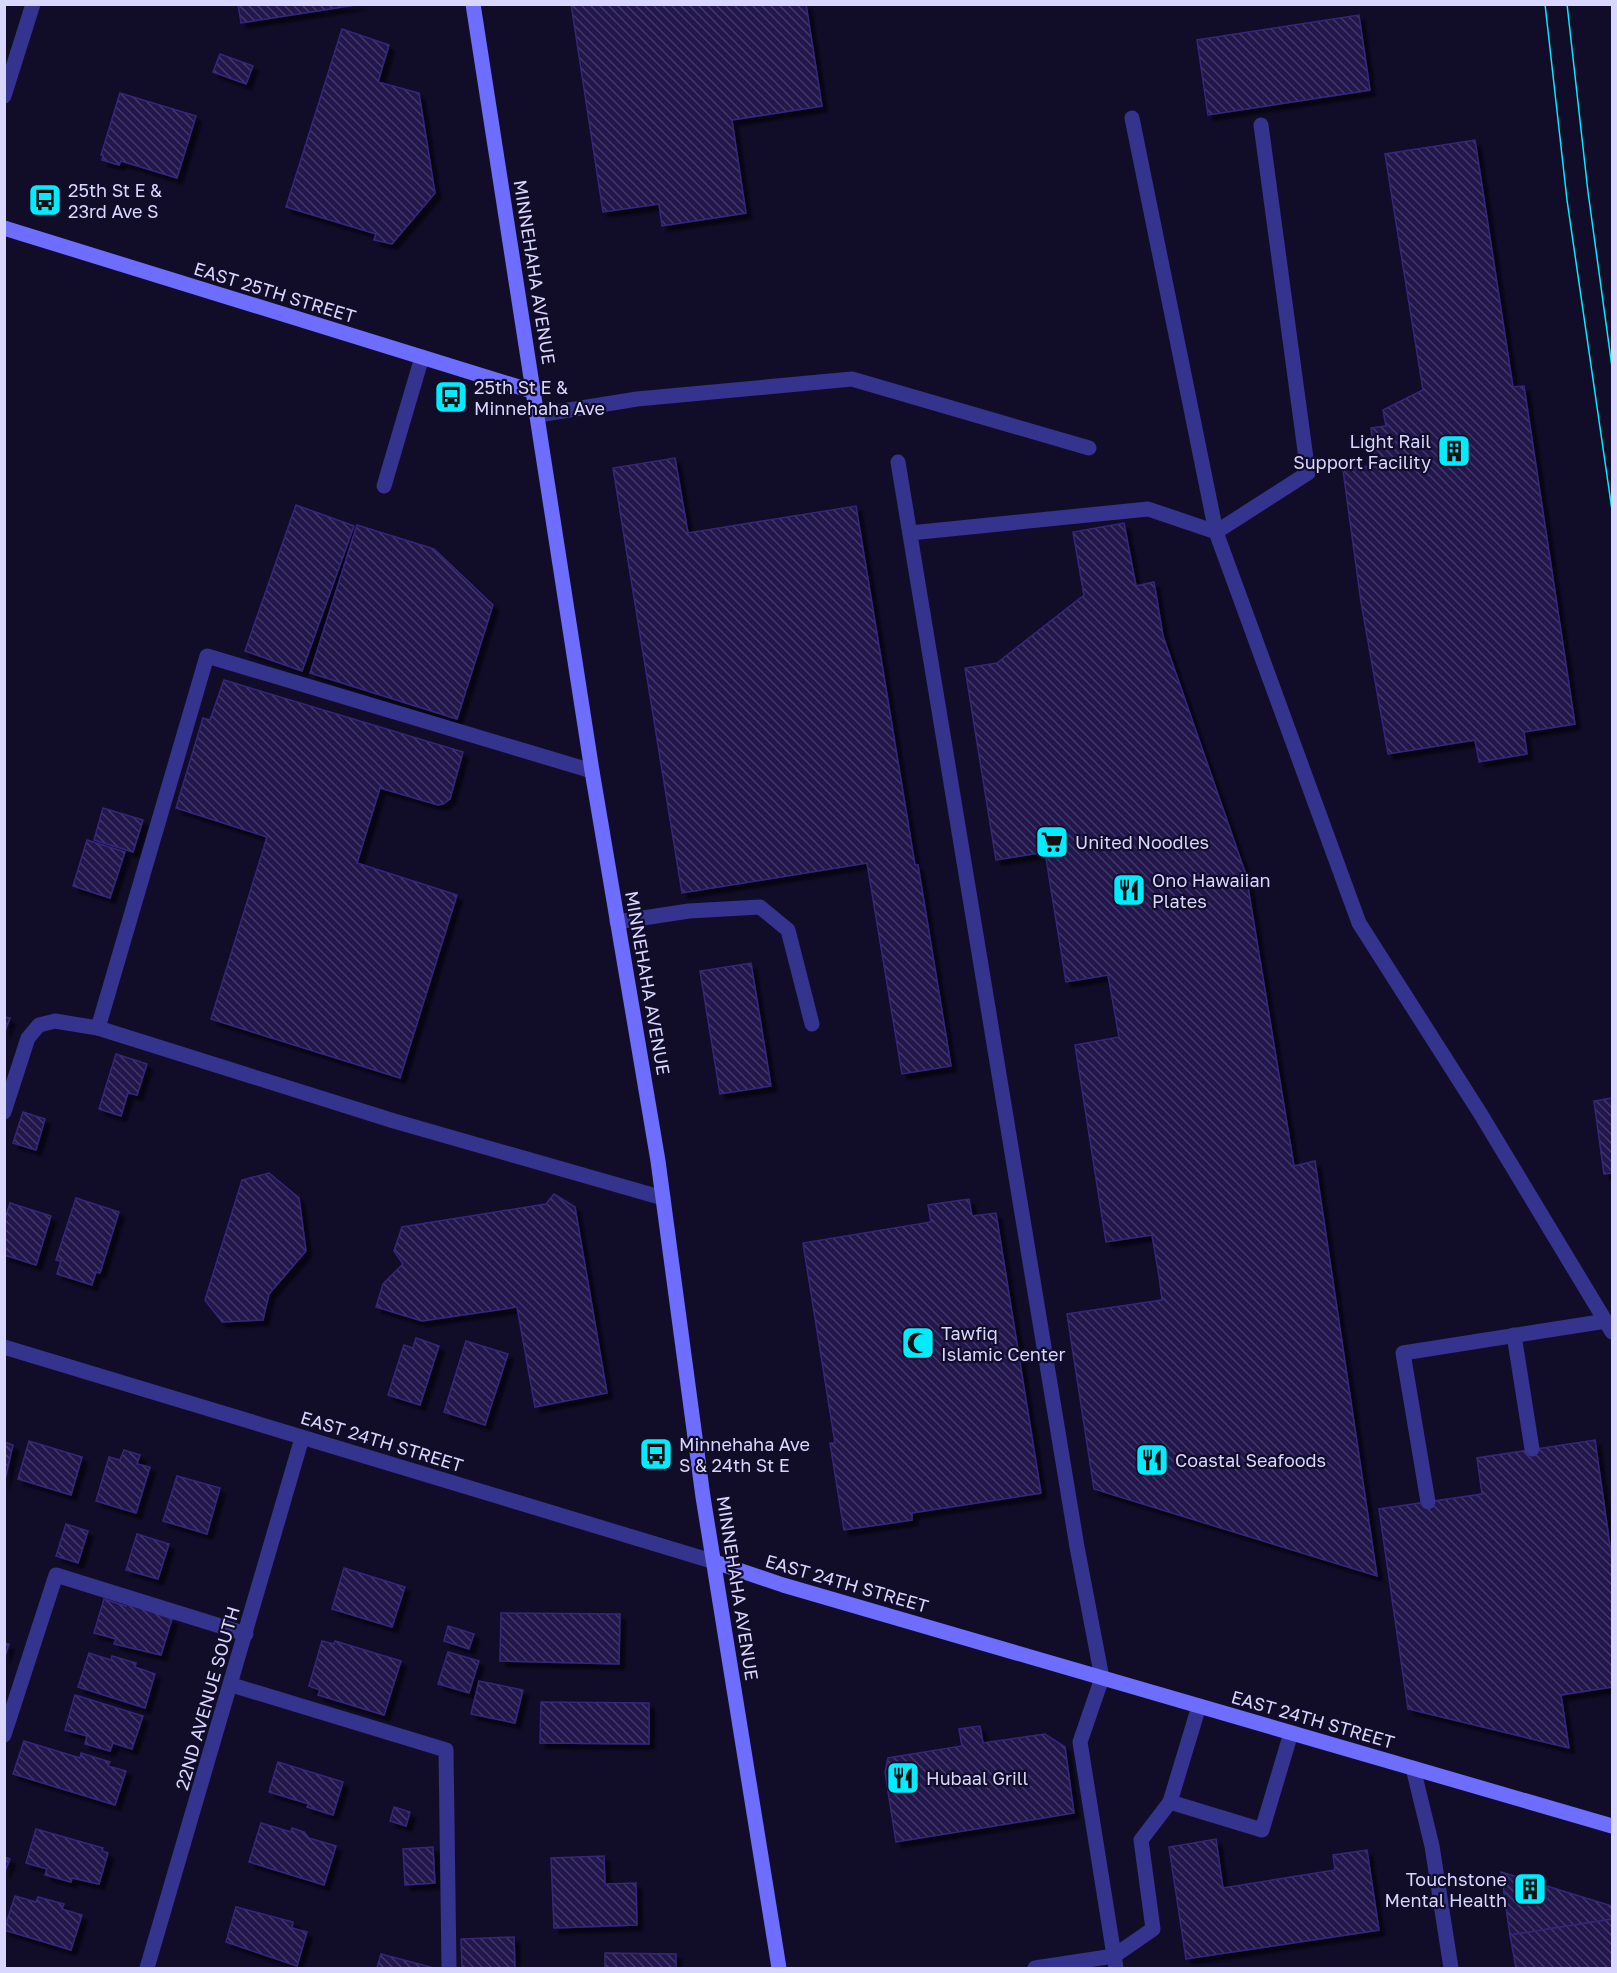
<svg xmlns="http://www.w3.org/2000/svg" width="1617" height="1973" font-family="'Golos Text',sans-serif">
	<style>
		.building { fill: url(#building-back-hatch); stroke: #35277b; stroke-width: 1.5; filter: url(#shadow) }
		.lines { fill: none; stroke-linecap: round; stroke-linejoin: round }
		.lane { stroke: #34338d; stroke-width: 15 }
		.street { stroke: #34338d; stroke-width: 15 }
		.secondary { stroke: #6d6dff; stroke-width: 15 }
		.tram { stroke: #02ecff; stroke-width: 1.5 }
		.labels { text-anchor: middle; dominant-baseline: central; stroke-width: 4.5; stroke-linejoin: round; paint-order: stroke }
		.poi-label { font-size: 18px; fill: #d9d6ff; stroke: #110d29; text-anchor: start }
		.street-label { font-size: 18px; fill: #d9d6ff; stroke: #110d29 }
	</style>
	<defs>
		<pattern id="building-back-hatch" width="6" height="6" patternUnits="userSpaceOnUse" patternTransform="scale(1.5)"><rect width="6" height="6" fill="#21174c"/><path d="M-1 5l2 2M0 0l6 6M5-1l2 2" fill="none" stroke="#413867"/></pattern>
		<filter id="shadow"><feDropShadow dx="5.5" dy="5.5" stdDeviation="1.5" flood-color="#0009"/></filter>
	</defs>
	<rect width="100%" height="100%" fill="#110d29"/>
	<g class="building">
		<polygon points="238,4 362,4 241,23"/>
		<polygon points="571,4 806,4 822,106 732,120 746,213 662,226 659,204 603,212"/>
		<polygon points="1359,15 1370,90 1208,115 1197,40"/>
		<polygon points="342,29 389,45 378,82 419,93 435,193 392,244 374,240 376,234 286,207"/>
		<polygon points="220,54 253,66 246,84 213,72"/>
		<polygon points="120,93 196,116 177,178 121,161 119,165 102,160 103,155 101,155"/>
		<polygon points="1475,140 1513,387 1524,386 1575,724 1524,732 1527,754 1479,762 1475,740 1388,754 1361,602 1343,470 1376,465 1371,428 1386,426 1383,410 1423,390 1385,154"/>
		<polygon points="675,458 688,533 856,506 915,865 918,865 951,1066 902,1074 867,863 682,893 613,468"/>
		<polygon points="296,505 354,526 302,671 245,651"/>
		<polygon points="1124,523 1136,586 1154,582 1163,636 1246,875 1294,1166 1315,1161 1377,1576 1094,1489 1067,1314 1162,1300 1159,1276 1152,1235 1106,1242 1075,1045 1119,1037 1108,975 1066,982 1045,852 996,860 965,668 997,663 1084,595 1073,532"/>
		<polygon points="357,525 434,549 493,605 457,719 310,673"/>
		<polygon points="224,680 463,752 450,799 443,804 438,805 380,788 357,863 457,895 400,1078 211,1019 267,837 176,808 203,718 210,720"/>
		<polygon points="103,808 143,820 133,852 94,840"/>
		<polygon points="87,840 125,852 110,898 73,886"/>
		<polygon points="751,963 771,1086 720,1094 700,971"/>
		<polygon points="4,1017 10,1018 4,1034"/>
		<polygon points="116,1054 147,1064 137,1095 128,1093 121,1116 99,1109"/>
		<polygon points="1612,1098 1612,1173 1604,1174 1594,1101"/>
		<polygon points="23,1112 45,1119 36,1150 13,1143"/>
		<polygon points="269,1173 299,1198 306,1251 269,1294 263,1320 222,1322 205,1300 242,1180"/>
		<polygon points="554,1194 575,1207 607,1393 535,1407 517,1307 422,1321 376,1307 383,1284 403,1264 394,1251 402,1227 546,1204"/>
		<polygon points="76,1198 119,1212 100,1273 96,1272 92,1285 57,1274 61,1261 56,1260"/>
		<polygon points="969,1199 972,1216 996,1213 1041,1493 912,1513 912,1520 844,1530 830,1443 835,1443 803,1243 931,1222 928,1205"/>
		<polygon points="10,1203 51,1216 36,1265 4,1255 4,1222"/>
		<polygon points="416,1338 439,1346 420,1405 388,1395 404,1345 413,1348"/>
		<polygon points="466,1341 508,1354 485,1425 444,1412"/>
		<polygon points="1595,1440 1612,1560 1612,1687 1561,1695 1569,1748 1408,1709 1379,1509 1482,1494 1477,1458"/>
		<polygon points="29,1441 82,1457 71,1495 18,1479"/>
		<polygon points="4,1442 13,1445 4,1484"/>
		<polygon points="124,1450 140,1455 137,1464 150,1467 136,1513 96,1501 109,1457 120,1460"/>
		<polygon points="177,1476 220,1488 207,1534 163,1521"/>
		<polygon points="66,1524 88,1531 78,1563 56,1556"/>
		<polygon points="137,1534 169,1544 158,1579 126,1570"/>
		<polygon points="344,1568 405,1587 392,1627 332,1609"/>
		<polygon points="104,1599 126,1606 127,1603 172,1619 161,1655 114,1644 116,1639 94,1633"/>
		<polygon points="501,1613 620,1614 619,1664 500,1661"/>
		<polygon points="448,1626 474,1634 469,1649 444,1641"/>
		<polygon points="322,1641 334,1644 335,1641 401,1661 384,1715 318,1695 320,1690 309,1686"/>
		<polygon points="4,1643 9,1644 4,1659"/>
		<polygon points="448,1652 479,1661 469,1693 438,1684"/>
		<polygon points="89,1653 111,1660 112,1656 136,1663 135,1667 155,1674 145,1708 78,1687"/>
		<polygon points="479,1681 523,1690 515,1723 471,1714"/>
		<polygon points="75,1695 143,1716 132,1749 113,1743 110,1751 85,1744 87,1736 65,1730"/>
		<polygon points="541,1702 649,1703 649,1744 540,1743"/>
		<polygon points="980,1726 983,1743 1045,1734 1065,1747 1074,1813 896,1842 885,1772 888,1758 962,1746 959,1729"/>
		<polygon points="24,1741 80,1758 81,1753 110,1762 108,1766 126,1771 115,1805 13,1774"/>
		<polygon points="278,1762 343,1782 333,1815 307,1807 309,1804 269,1792"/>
		<polygon points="394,1807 410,1812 406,1826 390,1821"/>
		<polygon points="261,1823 291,1832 292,1828 304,1832 309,1838 336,1846 324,1885 249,1862"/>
		<polygon points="36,1829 103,1848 102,1851 108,1853 99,1884 72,1878 71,1882 45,1875 47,1869 26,1863"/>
		<polygon points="1216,1839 1223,1888 1335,1870 1333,1855 1367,1850 1379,1930 1186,1959 1169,1847"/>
		<polygon points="433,1847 435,1883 405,1885 403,1849"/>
		<polygon points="604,1856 605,1884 636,1883 637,1925 554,1928 551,1858"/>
		<polygon points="4,1857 10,1859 4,1874"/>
		<polygon points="1501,1872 1612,1906 1612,1919 1510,1935"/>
		<polygon points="15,1896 36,1902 38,1897 64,1904 62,1909 82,1915 71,1950 4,1930"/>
		<polygon points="236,1907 293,1922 292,1928 307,1932 297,1966 226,1942"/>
		<polygon points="1612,1919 1612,1968 1516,1968 1510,1935"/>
		<polygon points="514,1937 515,1968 462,1968 461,1939"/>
		<polygon points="605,1953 676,1954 676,1968 605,1968"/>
		<polygon points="381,1954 434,1968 377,1968"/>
	</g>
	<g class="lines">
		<g class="lane">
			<polyline points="1132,118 1216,532"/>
			<polyline points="1261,125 1308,473 1216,532 1359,923 1480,1113 1612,1332"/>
			<polyline points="538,415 637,399 852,379 1089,448"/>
			<polyline points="898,462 1077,1547 1102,1678 1080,1742 1116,1968"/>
			<polyline points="384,486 422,357"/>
			<polyline points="910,533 1148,509 1216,532"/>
			<polyline points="592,771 207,656 98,1028 394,1121 663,1198"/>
			<polyline points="617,922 689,911 760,907 788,930 812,1024"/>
			<polyline points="4,1112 28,1038 39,1025 55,1021 98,1028"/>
			<polyline points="1514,1335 1532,1449"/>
			<polyline points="1428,1502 1403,1353 1606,1321"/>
			<polyline points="232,1685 446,1750 449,1968"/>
			<polyline points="1199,1706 1170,1802 1262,1830 1291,1733"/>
			<polyline points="4,1735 56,1575 246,1634"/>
			<polyline points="1035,1968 1114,1956 1153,1929 1141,1840 1170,1802"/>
		</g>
		<g class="street">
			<polyline points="4,96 33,4"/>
			<polyline points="4,1347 715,1562"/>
			<polyline points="1413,1768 1432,1846 1451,1968"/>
			<polyline points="147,1968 302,1438"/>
		</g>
		<g class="secondary">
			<polyline points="473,4 592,771 658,1161 703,1497 779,1968"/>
			<polyline points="4,228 535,392"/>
			<polyline points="715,1562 783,1585 1612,1826"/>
		</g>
		<g class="tram">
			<polyline points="1545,4 1567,200 1612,510"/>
			<polyline points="1567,4 1588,192 1612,367"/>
		</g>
	</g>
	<defs>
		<g id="bus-square" transform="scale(1.725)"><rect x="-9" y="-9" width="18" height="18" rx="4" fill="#02ecff" stroke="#110d29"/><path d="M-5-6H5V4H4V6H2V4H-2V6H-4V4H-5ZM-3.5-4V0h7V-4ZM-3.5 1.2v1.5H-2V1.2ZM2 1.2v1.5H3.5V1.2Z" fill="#111"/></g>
		<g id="building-square" transform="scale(1.725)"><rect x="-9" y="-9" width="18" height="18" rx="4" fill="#02ecff" stroke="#110d29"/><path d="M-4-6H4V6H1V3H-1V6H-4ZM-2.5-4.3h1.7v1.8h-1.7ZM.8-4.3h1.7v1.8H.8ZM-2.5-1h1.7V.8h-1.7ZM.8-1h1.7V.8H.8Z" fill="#111"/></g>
		<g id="supermarket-square" transform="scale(1.725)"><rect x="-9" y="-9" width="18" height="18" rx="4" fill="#02ecff" stroke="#110d29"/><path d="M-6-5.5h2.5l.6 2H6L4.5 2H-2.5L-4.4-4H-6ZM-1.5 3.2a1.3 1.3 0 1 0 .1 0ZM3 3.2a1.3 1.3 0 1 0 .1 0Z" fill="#111"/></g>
		<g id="restaurant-square" transform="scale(1.725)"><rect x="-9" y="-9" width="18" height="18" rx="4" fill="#02ecff" stroke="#110d29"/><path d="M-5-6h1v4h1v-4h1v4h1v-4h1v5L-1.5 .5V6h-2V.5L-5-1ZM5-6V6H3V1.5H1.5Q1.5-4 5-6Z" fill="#111"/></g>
		<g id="mosque-square" transform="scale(1.725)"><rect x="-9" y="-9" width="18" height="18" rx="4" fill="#02ecff" stroke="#110d29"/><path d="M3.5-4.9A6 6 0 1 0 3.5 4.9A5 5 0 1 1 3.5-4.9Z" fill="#111"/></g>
	</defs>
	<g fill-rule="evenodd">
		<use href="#bus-square" x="45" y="200"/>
		<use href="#bus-square" x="451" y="397"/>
		<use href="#building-square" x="1454" y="451"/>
		<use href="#supermarket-square" x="1052" y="842"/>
		<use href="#restaurant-square" x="1129" y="890"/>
		<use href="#mosque-square" x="918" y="1343"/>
		<use href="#bus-square" x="656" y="1454"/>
		<use href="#restaurant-square" x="1152" y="1460"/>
		<use href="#restaurant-square" x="903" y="1778"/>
		<use href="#building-square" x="1530" y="1889"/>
	</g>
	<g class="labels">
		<g class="poi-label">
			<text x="68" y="190">25th St E &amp;<tspan x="68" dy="21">23rd Ave S</tspan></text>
			<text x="474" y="387">25th St E &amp;<tspan x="474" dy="21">Minnehaha Ave</tspan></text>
			<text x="1431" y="441" text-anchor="end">Light Rail<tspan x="1431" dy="21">Support Facility</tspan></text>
			<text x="1075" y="842">United Noodles</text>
			<text x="1152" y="880">Ono Hawaiian<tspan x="1152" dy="21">Plates</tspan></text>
			<text x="941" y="1333">Tawfiq<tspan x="941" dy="21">Islamic Center</tspan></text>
			<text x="679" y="1444">Minnehaha Ave<tspan x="679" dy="21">S &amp; 24th St E</tspan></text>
			<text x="1175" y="1460">Coastal Seafoods</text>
			<text x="926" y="1778">Hubaal Grill</text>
			<text x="1507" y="1879" text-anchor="end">Touchstone<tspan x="1507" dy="21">Mental Health</tspan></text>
		</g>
		<g class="street-label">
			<text transform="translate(535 272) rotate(81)">MINNEHAHA AVENUE</text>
			<text transform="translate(275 292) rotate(17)">EAST 25TH STREET</text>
			<text transform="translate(648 983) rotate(80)">MINNEHAHA AVENUE</text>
			<text transform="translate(382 1441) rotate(17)">EAST 24TH STREET</text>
			<text transform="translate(847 1583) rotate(16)">EAST 24TH STREET</text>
			<text transform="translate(738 1588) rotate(81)">MINNEHAHA AVENUE</text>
			<text transform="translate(207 1698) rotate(-74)">22ND AVENUE SOUTH</text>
			<text transform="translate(1313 1719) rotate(16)">EAST 24TH STREET</text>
		</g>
	</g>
	<rect width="1617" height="1973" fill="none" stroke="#d9d6ff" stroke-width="12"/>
</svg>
